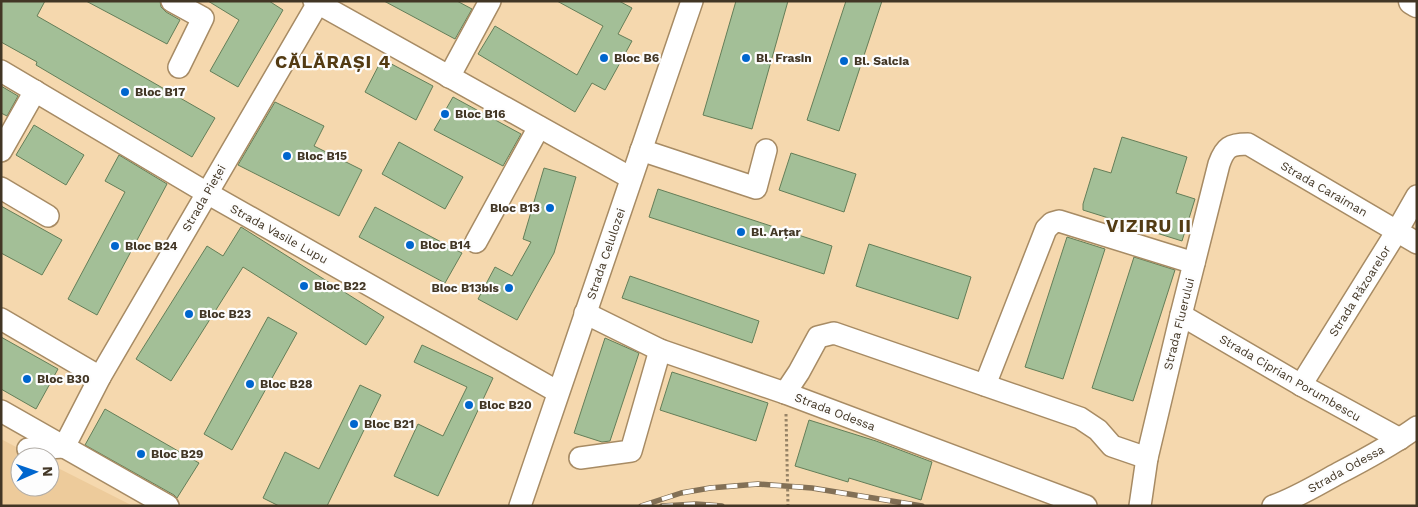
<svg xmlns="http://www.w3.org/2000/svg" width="1418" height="507" font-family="'Work Sans',sans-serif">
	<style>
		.built { fill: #edcb9b }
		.building { fill: #a3bf97; stroke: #647e58 }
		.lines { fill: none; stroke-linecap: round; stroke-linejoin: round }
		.minor-casing { stroke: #a78b64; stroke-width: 24 }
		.major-casing { stroke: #a78b64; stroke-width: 29 }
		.path { stroke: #978366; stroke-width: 3; stroke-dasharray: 2.5 2.5; stroke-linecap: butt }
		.minor { stroke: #fff; stroke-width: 21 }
		.major { stroke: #fff; stroke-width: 26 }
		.rail-casing { stroke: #827056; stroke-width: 5.5 }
		.rail { stroke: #fdfdfd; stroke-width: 4; stroke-dasharray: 11; stroke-linecap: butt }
		.poi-dot { fill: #0066ce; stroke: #fdfdfd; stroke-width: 2 }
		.labels { text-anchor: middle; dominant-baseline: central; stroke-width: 4.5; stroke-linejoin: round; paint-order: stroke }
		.poi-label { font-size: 12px; font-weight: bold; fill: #423625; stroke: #fdfdfd; text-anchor: start }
		.street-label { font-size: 12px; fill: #423625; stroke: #fdfdfd }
		.district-label { font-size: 18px; font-weight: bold; letter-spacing: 1px; fill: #533b13; stroke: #fdfdfd }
	</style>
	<rect width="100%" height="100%" fill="#f5d8ae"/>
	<polygon class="built" points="1,439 35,457 20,457 20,487 50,487 50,464 133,506 1,506"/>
	<g class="building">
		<polygon points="1,1 45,1 37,16 215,118 192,157 36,65 37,62 1,42"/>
		<polygon points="86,1 160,1 161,7 166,12 180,20 167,44"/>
		<polygon points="208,1 269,1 283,10 238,87 210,71 239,20"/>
		<polygon points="384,1 457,1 472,9 455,39"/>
		<polygon points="557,1 619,1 632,8 618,34 632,41 605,90 592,83 575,112 478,54 495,26 577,75 603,26"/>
		<polygon points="736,1 788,1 752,129 703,115"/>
		<polygon points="846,1 882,1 839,131 807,120"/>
		<polygon points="382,59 433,86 416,120 365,92"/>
		<polygon points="1,86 18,96 7,116 1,113"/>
		<polygon points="453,97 521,134 503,166 434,130"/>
		<polygon points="275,102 324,126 314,146 362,170 339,216 238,165"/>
		<polygon points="34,125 84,155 66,185 16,155"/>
		<polygon points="1122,137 1187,157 1176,193 1195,199 1182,241 1083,210 1083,204 1094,168 1111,173"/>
		<polygon points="399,142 463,177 445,209 382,174"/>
		<polygon points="791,153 856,174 844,212 779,190"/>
		<polygon points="119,155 167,184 97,315 68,299 125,192 105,181"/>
		<polygon points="544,168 576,177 554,253 517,320 478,299 495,267 512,276 531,242 523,239"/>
		<polygon points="658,189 832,246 824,274 649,217"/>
		<polygon points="1,206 62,240 42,275 1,253"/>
		<polygon points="375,207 462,253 445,283 359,237"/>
		<polygon points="241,227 384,317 366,345 243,267 171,381 136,359 207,246 223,256"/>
		<polygon points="1067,237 1105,249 1063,379 1025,367"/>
		<polygon points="869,244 971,277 958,319 856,286"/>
		<polygon points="1134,257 1175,270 1133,401 1092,388"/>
		<polygon points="630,276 759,321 752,343 622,298"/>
		<polygon points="268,317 297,333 232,450 204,434"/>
		<polygon points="1,337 58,369 36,409 1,389"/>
		<polygon points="605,338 639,353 610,441 602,442 574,433"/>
		<polygon points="422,345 493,378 438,496 394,476 418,424 443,436 467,387 414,362"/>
		<polygon points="672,372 768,403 756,441 660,410"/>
		<polygon points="360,385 381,395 327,506 279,506 263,498 285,452 319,469"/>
		<polygon points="105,409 199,463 177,498 174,495 85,445"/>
		<polygon points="809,420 876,441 932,462 921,500 849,478 848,482 795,466"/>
	</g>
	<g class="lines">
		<g class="minor-casing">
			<g id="minor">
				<polyline points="172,1 203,18 179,67"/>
				<polyline points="314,1 631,178"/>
				<polyline points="1,71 207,193 558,392"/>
				<polyline points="449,77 490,1"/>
				<polyline points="641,150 756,188 766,150"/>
				<polyline points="1,151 35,91"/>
				<polyline points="1,188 48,216"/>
				<polyline points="476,242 539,127"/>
				<polyline points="585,313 660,350 785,393 1086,506"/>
				<polyline points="1181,315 1301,385 1400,439"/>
				<polyline points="1,319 100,377"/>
				<polyline points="985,385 1046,229 1052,223 1059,221 1194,263"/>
				<polyline points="1301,385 1397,231 1417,196"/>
				<polyline points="785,393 799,372 818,337 834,333 1080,418 1098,430 1112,446 1147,458"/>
				<polyline points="1,411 168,506"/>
				<polyline points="64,447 100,377 318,3"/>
				<polyline points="28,449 64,447"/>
				<polyline points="580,458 631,451 660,350"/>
				<polyline points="520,506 692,1"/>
				<path d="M 1140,506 L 1147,458 L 1181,315 L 1219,164 C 1225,147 1230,144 1248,144 L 1417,243"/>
				<path d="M 1273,506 C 1296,498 1317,485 1339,473 C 1366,459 1392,445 1417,427"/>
			</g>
		</g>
		<g class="major-casing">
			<polyline id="major" points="1412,1 1417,4"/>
		</g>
		<polyline class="path" points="786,414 788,506"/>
		<use href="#minor" class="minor"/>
		<use href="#major" class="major"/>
		<g class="rail-casing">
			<g id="rail">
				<polyline points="641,506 681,493 710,488 758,484 812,488 922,506"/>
				<polyline points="662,506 696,504 722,506"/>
			</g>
		</g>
		<use href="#rail" class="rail"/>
	</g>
	<g class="poi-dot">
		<circle cx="604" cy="58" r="5"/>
		<circle cx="746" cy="58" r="5"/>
		<circle cx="844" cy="61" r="5"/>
		<circle cx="125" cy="92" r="5"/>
		<circle cx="445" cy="114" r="5"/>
		<circle cx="287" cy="156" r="5"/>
		<circle cx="550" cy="208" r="5"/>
		<circle cx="741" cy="232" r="5"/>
		<circle cx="410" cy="245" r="5"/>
		<circle cx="115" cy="246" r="5"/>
		<circle cx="304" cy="286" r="5"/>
		<circle cx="509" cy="288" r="5"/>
		<circle cx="189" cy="314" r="5"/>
		<circle cx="27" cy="379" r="5"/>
		<circle cx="250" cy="384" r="5"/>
		<circle cx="469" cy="405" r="5"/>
		<circle cx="354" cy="424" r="5"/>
		<circle cx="141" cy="454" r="5"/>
	</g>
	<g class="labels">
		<g class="poi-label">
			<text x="614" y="58">Bloc B6</text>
			<text x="756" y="58">Bl. Frasin</text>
			<text x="854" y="61">Bl. Salcia</text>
			<text x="135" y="92">Bloc B17</text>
			<text x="455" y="114">Bloc B16</text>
			<text x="297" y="156">Bloc B15</text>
			<text x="540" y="208" text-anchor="end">Bloc B13</text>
			<text x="751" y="232">Bl. Arțar</text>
			<text x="420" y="245">Bloc B14</text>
			<text x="125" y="246">Bloc B24</text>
			<text x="314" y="286">Bloc B22</text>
			<text x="499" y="288" text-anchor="end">Bloc B13bis</text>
			<text x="199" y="314">Bloc B23</text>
			<text x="37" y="379">Bloc B30</text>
			<text x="260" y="384">Bloc B28</text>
			<text x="479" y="405">Bloc B20</text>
			<text x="364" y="424">Bloc B21</text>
			<text x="151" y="454">Bloc B29</text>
		</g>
		<g class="street-label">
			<text transform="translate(1324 189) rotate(30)">Strada Caraiman</text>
			<text transform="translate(204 198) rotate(-60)">Strada Pieței</text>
			<text transform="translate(279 234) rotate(29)">Strada Vasile Lupu</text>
			<text transform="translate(606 254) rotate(-71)">Strada Celulozei</text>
			<text transform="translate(1360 291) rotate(-58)">Strada Răzoarelor</text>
			<text transform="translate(1179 324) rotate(-76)">Strada Fluerului</text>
			<text transform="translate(1290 378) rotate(30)">Strada Ciprian Porumbescu</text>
			<text transform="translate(835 412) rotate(21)">Strada Odessa</text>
			<text transform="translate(1346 469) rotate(-29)">Strada Odessa</text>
		</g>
		<g class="district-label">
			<text x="333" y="61">CĂLĂRAȘI 4</text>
			<text x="1149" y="225">VIZIRU II</text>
		</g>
	</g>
	<rect width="1418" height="507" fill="none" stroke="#423625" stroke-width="5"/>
	<g transform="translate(35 472) rotate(88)"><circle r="24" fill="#fdfdfd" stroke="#b2ada7"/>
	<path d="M0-4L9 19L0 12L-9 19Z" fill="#0066ce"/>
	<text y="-8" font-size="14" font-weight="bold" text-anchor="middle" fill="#423625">N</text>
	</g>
</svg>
